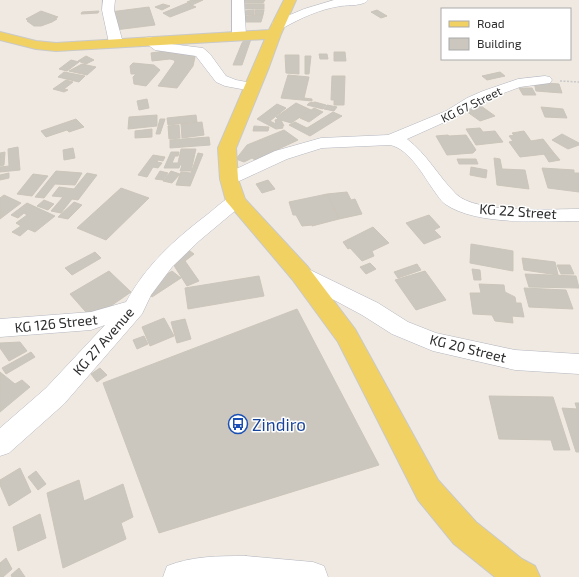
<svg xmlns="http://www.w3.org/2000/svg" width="579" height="577" font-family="'Exo 2',sans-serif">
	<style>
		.building { fill: #cbc7bf; stroke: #cbc5ba }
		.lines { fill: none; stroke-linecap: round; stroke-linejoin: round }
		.minor-casing { stroke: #b4b7c1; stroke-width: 1 }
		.major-casing { stroke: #c9c9c9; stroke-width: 2 }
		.path { stroke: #c9c9c9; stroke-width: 1.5; stroke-dasharray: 2 1.5; stroke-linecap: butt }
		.minor { fill: #fff; fill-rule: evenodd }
		.major { fill: #f2d163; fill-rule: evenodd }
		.labels { text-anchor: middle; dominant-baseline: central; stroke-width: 3; stroke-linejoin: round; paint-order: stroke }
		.far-street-label { font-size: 12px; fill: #2e2e2e; stroke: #fff }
		.street-label { font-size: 14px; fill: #2e2e2e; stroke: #fff }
		.near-transit-label { font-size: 17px; fill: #164399; stroke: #fff; text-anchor: start }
	</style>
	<rect width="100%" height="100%" fill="#efe9e1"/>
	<g class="building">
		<polygon points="192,0 203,0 192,5 187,2"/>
		<polygon points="243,0 265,0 263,3 243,3"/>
		<polygon points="187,3 196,7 170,17 163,13"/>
		<polygon points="163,4 170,6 162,10 155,7"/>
		<rect x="244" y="4" width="20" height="5"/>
		<polygon points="149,7 155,25 115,30 110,12"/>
		<polygon points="254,10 254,15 244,15 244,11"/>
		<polygon points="255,10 264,10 263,15 255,15"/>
		<polygon points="377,10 387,16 381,18 371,12"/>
		<polygon points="41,11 58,17 54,18 57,19 52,22 41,26 34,26 27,21 28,21 26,19"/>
		<polygon points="99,11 98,13 81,14 82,12"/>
		<polygon points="263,15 261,22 245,22 245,16"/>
		<polygon points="245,39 251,39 242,65 233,65 242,43"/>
		<polygon points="171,50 193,55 195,57 193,66 177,88 158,86 175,62 174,60 170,59 152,61 151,53"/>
		<polygon points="334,52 345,52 346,61 334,61"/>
		<polygon points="319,54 327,54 328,59 320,59"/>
		<polygon points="285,55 299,55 299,74 286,73"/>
		<polygon points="86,56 94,60 86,64 78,61"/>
		<polygon points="305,56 311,56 309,74 305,74"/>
		<polygon points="71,60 79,62 67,71 59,69"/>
		<polygon points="133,63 154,65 160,70 146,86 134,84 133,77 136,74 131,74 130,66"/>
		<polygon points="82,64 96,67 87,75 69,71"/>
		<polygon points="64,72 85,76 79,82 58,77"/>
		<polygon points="500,72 505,76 487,80 482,76"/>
		<polygon points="288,75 309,77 304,98 312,99 312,101 281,98"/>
		<polygon points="332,76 345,76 344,105 334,105 334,100 331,100"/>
		<polygon points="66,80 73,82 64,89 68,90 64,92 53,89"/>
		<polygon points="534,82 559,84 562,93 536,91"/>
		<polygon points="519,88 532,88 536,95 523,95"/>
		<polygon points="147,99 149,108 139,110 137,101"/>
		<polygon points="315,102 326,105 323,109 307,105 309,103"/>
		<polygon points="296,103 311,110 291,123 281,120 284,126 282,126 283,128 276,129 257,119 277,104 286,108 270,121 276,124 275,120 278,119 276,117"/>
		<polygon points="327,105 337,107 334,111 324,109"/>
		<polygon points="481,106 495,116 480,121 466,111"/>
		<polygon points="541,107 563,109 567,118 545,117"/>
		<polygon points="314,108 323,112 309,122 300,118"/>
		<polygon points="333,112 342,116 310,136 289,125 295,122 307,128"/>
		<polygon points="157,115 157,126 128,129 129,117"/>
		<polygon points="196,115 197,122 168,125 167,118"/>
		<polygon points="76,119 84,127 69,132 67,130 46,137 41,131"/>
		<polygon points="160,119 165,119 160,134 156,134"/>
		<polygon points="202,122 204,135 182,138 181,124"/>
		<polygon points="179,125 180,138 169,139 168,126"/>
		<polygon points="254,126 269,127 268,131 253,131"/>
		<polygon points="480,128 483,132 495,131 503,142 476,145 466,129"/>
		<polygon points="152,129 152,137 135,138 135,131"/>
		<polygon points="284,130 298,140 255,160 252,158 244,162 236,159 247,145"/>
		<polygon points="524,131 531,141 543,139 554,153 520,157 509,142 513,141 509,136 514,135 512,133"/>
		<polygon points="562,134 579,143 579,145 568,149 552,140"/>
		<polygon points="448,135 449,136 466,135 476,150 473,153 447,155 436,136"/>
		<polygon points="209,137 210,145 170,148 170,140"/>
		<polygon points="18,147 20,170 0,172 0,167 9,166 8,149"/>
		<polygon points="73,148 75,158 64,160 63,150"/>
		<polygon points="181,149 196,149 191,171 180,171 182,165 180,165 179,168 164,168 171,152 179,152 178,156 175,156 172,163 178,163"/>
		<polygon points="5,152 4,165 0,166 0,153"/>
		<polygon points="198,153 203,154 190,186 176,185 181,172 191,173"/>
		<polygon points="554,153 560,160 549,162 544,154"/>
		<polygon points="153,155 165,157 163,161 158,160 157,162 162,163 158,168 153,167 147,177 138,175"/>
		<polygon points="494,158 500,159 502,169 525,170 529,189 497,185"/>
		<polygon points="457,159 476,159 478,164 459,164"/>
		<polygon points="471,167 487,170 486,178 470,175"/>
		<polygon points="542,168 574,170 574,173 579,173 579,192 548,188"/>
		<polygon points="56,171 82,173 75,185 55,184 44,198 35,197"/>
		<polygon points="160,171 168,173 163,180 155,179"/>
		<polygon points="171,171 180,174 172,183 163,181"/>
		<polygon points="9,173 9,178 0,180 0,175"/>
		<polygon points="87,173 97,175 78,200 72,199 61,213 51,211 63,197 52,196 59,187 74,189"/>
		<polygon points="33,174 48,176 32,196 17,194"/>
		<polygon points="268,180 275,189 262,193 256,184"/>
		<polygon points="121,188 149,198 106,240 77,228"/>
		<polygon points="347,192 351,200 355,199 362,214 339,219 327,194"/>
		<polygon points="327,194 339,219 312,226 312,225 302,226 296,215 293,215 289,202"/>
		<polygon points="4,195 21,203 0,219 0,198"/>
		<polygon points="44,200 54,204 48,210 37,206"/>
		<polygon points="74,202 82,205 68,219 58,217"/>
		<polygon points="27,203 55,216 35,232 28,229 20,236 12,232 21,226 16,223 27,215 24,213 18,218 11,215"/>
		<polygon points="429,215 440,227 434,230 441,237 424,244 406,223"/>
		<polygon points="373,227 389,243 372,251 374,256 362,261 350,248 348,249 343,242"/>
		<polygon points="471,244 513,251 513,271 470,263"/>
		<polygon points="186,248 194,254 185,261 199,281 187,286 173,264"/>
		<polygon points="95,252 101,258 72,275 65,268"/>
		<polygon points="522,258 555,262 558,275 524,270"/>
		<polygon points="370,263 376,269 366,274 360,267"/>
		<polygon points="417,264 421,270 398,278 394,272"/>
		<polygon points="557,265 570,265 574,274 561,274"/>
		<polygon points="472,269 480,270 481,280 474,280"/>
		<polygon points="109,271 131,292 92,319 70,294"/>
		<polygon points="172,271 181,278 152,297 144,289"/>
		<polygon points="425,271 446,300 416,310 395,280"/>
		<polygon points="525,274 576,276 579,288 529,287"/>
		<polygon points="259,276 264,296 188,309 185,288"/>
		<polygon points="479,284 504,285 505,292 515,297 516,303 521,303 524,317 512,316 513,323 495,321 492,315 473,314 470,293 481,293"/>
		<polygon points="524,288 566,290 573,309 529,307"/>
		<polygon points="297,309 379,465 159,533 103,383"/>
		<polygon points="164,318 174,336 150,346 142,327"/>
		<polygon points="185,319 191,339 177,343 171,322"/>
		<polygon points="144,336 148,344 137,349 133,340"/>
		<polygon points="20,342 27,351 9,361 0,348 0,343"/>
		<polygon points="31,352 35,357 6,374 2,368"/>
		<polygon points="100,368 107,375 97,382 91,374"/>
		<polygon points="0,372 15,384 22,380 30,387 0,412"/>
		<polygon points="489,396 553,397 570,450 554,450 551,440 499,439"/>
		<polygon points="575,403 579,403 579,452 576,452 562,408 577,409"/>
		<polygon points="20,468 31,492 9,506 0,485 0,480"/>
		<polygon points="36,471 46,484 38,490 28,477"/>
		<polygon points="79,480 84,501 123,484 133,517 121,523 126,539 63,568 47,493"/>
		<polygon points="40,514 46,538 18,551 13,527"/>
		<polygon points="6,558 12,569 3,577 0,577 0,563"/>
		<polygon points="19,568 25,577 12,577 11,575"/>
	</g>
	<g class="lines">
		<g class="minor-casing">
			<g id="minor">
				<polygon points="103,0 115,0 114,10 123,43 121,46 111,46 109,43 102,10"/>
				<polygon points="232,0 244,0 246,35 239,39 232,35"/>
				<path d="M 334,0 L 368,0 C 364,6 349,5 341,6 C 320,9 301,18 283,28 L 278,29 L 272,25 L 273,22 L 304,9 Z"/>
				<polygon points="150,37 163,43 203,48 210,54 226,76 236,80 257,84 259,87 257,90 252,91 225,86 216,82 196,56 155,50 143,41 145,38"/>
				<path d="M 545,76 L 550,77 L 552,80 L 550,83 L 520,87 L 493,97 L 477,104 L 456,117 L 407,139 C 427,154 438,176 456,194 C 476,214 551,209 579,209 L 579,221 C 541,221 477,226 445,204 C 441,201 438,196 435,192 C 424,177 410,149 390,145 L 322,148 L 287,159 L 235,183 L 229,185 L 223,183 L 220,179 L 223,175 L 275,151 L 321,138 L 388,135 L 446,111 L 467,98 L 483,91 L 518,79 Z"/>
				<path d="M 236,195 L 242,197 L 245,201 L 242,205 L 199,241 L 172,267 L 151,295 L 142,314 L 64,404 L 9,453 L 0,456 L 0,428 L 46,388 L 105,325 L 91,330 L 0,337 L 0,319 L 91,312 L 126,302 C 146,265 175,239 208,214 C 217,207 225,198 236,195 Z"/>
				<polygon points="300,265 378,303 408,322 436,333 515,350 579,354 579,374 515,370 433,351 392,334 362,315 293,278 290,273 293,268"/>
				<path d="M 246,556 L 313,562 L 324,566 L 328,577 L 163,577 L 167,566 C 192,556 219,556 246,556 Z"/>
			</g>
		</g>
		<g class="major-casing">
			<polygon id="major" points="284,0 296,0 281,34 269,67 236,148 238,179 245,199 308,267 355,329 438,480 476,522 522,559 535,566 540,577 495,577 454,544 418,500 338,342 292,279 226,201 220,179 218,148 265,39 56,51 36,49 0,40 0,32 36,41 56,43 269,30"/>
		</g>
		<polyline class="path" points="560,81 579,82"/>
		<use href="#minor" class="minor"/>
		<use href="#major" class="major"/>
	</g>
	<defs>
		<g id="bus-ring" transform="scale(1)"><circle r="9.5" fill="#fff" stroke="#1a4fb4" stroke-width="1.5"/><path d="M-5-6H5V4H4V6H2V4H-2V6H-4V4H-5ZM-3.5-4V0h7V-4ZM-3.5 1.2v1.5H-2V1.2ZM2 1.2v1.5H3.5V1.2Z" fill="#1a4fb4"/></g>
	</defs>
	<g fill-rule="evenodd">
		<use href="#bus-ring" x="238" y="424"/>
	</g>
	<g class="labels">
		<g class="far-street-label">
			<text transform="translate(471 104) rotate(-26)">KG 67 Street</text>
		</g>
		<g class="street-label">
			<text transform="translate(518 211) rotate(4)">KG 22 Street</text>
			<text transform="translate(56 323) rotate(-6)">KG 126 Street</text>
			<text transform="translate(103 341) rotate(-49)">KG 27 Avenue</text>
			<text transform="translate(468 348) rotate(14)">KG 20 Street</text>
		</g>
		<g class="near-transit-label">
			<text x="252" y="424">Zindiro</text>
		</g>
	</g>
	<rect x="441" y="8" width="130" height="52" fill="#ffffff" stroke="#ababab"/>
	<rect x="449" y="21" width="20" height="6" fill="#f2d163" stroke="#ababab"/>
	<text x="477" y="28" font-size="12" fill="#2e2e2e">Road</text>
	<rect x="449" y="38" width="20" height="12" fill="#cbc7bf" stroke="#ababab"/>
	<text x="477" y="48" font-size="12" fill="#2e2e2e">Building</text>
</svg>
